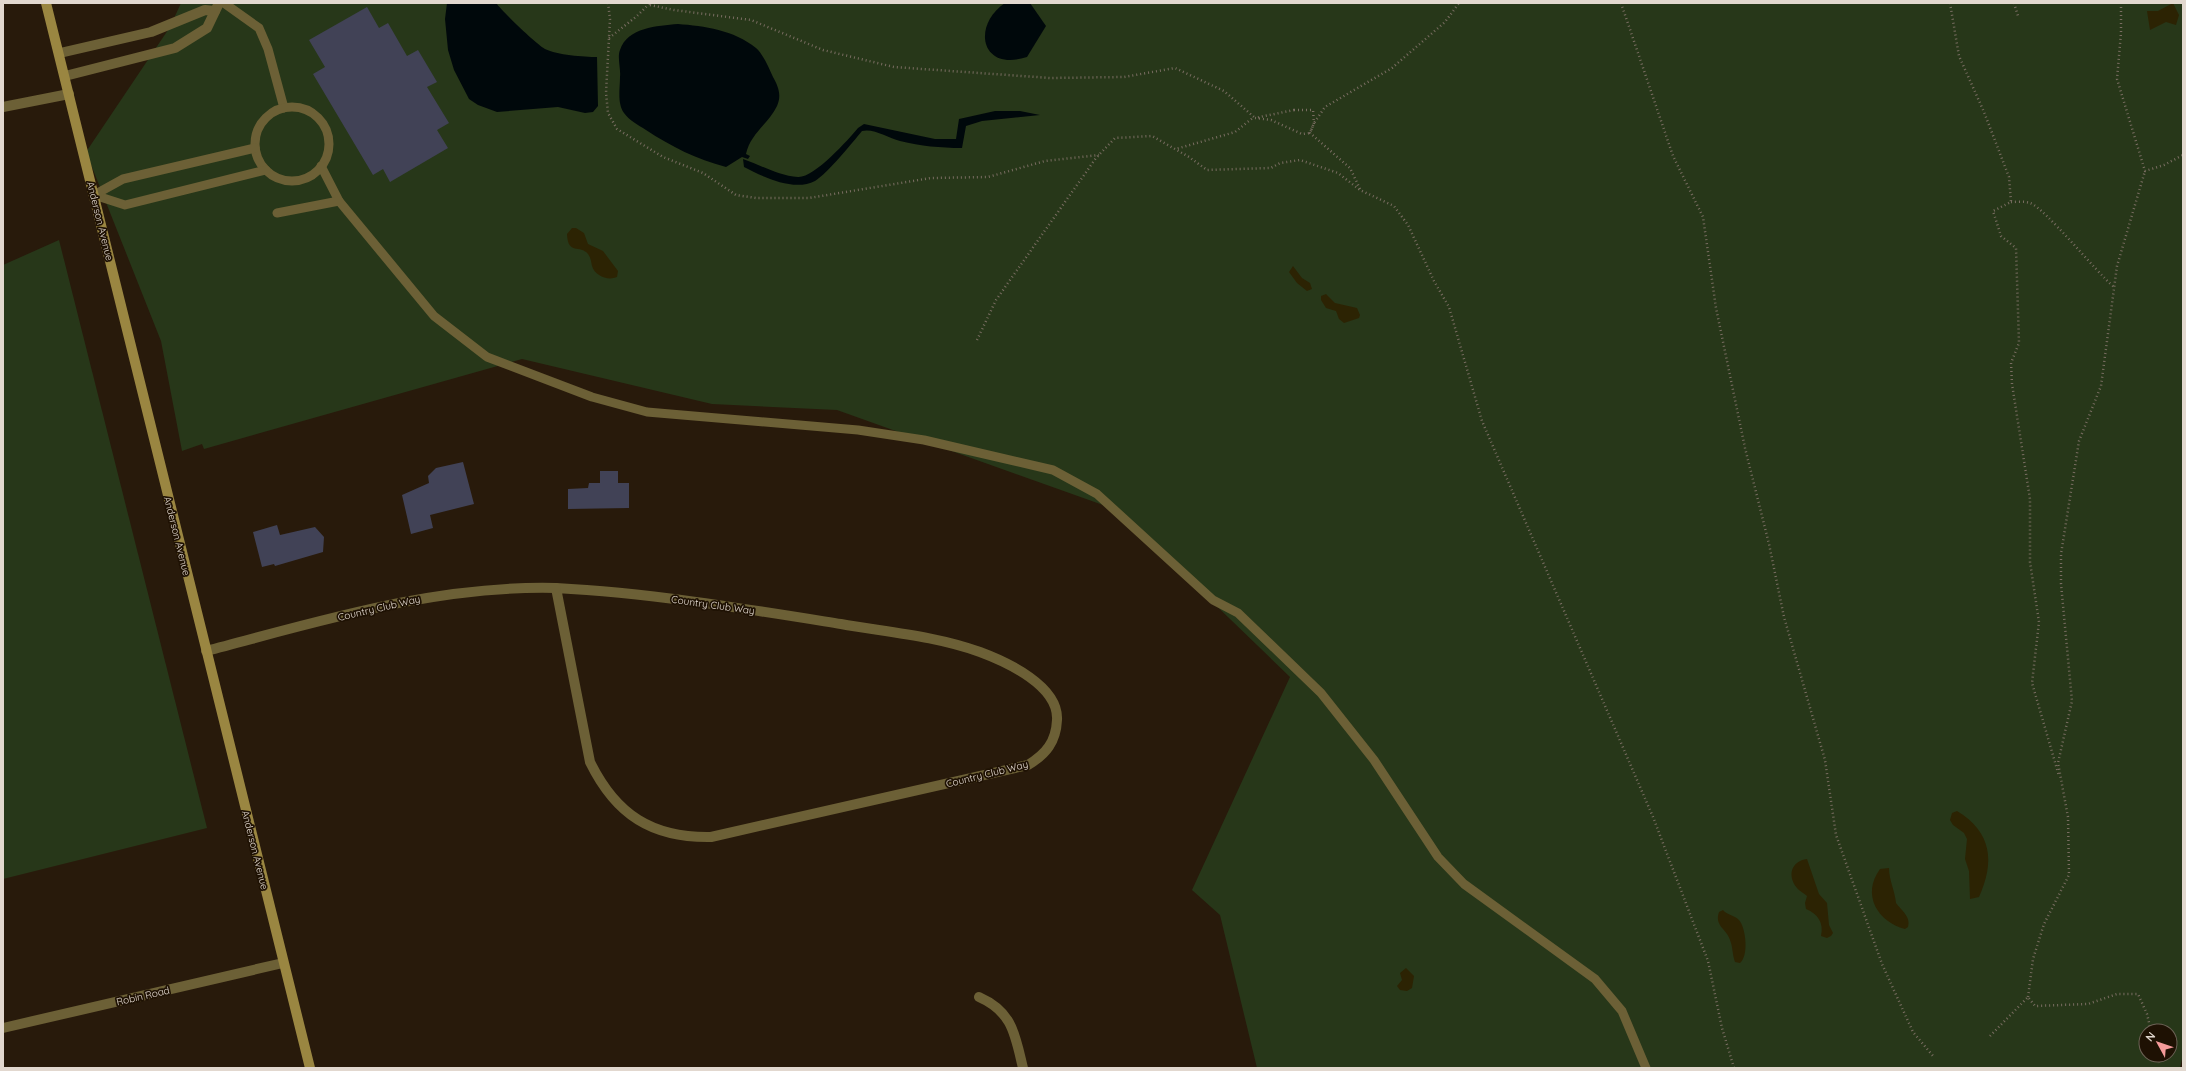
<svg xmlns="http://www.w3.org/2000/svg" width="2186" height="1071" font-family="Quicksand,sans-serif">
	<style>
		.green { fill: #273719; fill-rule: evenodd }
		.sand { fill: #2c2303 }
		.water { fill: #00080b }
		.building { fill: #414256 }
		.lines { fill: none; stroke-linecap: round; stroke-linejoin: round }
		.path { stroke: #796d61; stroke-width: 2.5; stroke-dasharray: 1 3; stroke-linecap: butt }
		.lane { stroke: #6c6036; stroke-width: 9 }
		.street { stroke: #6c6036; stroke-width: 10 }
		.secondary { stroke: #9a8641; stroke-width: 10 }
		.labels { text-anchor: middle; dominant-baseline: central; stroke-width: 3.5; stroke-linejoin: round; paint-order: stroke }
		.street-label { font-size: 10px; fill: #e2d8cf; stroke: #1e1103 }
	</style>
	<rect width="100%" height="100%" fill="#281a0b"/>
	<g class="green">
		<path d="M 181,3 L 2183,3 L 2183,1055 L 2180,1068 L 1257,1068 L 1220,915 L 1192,890 L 1290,677 L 1117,510 L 837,410 L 712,404 L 522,359 L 204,449 L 202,444 L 182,451 L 161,341 L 86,152 L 170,27 ZM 2146,1031 L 2170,1031 L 2170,1055 L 2146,1055 Z"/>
		<polygon points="59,240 207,828 3,879 3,265"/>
	</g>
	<g class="sand">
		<polygon points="2173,3 2179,15 2176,25 2166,22 2150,30 2147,11 2158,11"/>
		<path d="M 572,228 L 576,228 L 584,233 L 588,244 L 603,251 L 618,271 L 617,277 C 608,281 595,276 592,266 C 591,262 591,258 588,254 C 580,244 568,256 567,234 Z"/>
		<polygon points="1293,266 1302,278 1310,283 1312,289 1307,291 1297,283 1289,272"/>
		<polygon points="1326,294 1335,303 1357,308 1360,315 1359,318 1344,323 1339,319 1336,311 1326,308 1321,300 1321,296"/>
		<path d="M 1957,811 C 1992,832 1995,862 1979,897 L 1970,899 L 1969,871 L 1965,859 L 1967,839 L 1964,833 L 1953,825 L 1950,820 L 1952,813 Z"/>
		<path d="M 1807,859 L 1819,894 L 1827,903 L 1829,925 L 1833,933 L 1831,936 L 1827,938 L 1821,936 C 1824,923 1818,914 1806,909 L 1805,903 L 1807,896 C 1804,893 1799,891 1797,888 C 1787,876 1791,861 1807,859 Z"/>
		<path d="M 1889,868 C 1889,880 1895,891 1896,903 C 1902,911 1911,917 1908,927 L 1905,929 C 1878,922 1861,895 1880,869 Z"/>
		<path d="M 1723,910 C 1727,915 1734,915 1739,920 C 1746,928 1749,956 1740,963 L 1735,962 C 1732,954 1733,947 1730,940 C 1727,929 1714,926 1719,912 Z"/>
		<polygon points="1406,968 1414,976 1412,988 1407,991 1400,990 1397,986 1402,980 1400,973"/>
	</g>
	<g class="water">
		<path d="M 447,3 L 496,3 C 504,13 535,43 545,49 C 557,55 584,57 597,57 L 598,106 L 593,112 L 585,113 L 558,107 L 497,112 L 478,105 L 469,99 L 454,70 L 448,50 L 445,19 Z"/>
		<path d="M 1005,3 L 1030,3 L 1046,26 L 1027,57 C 980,72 972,25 1005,3 Z"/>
		<path d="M 678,24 C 704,26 734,30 756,48 C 763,54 769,68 773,77 C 778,86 782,95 777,106 C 769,123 750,134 746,154 L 750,156 L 748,159 L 742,157 L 726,167 C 696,159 672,147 646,130 C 638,125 629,120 624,113 C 617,103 620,89 620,77 C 621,69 617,57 620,50 C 628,27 657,26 678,24 Z"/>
		<path d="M 995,111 L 1020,111 L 1040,115 L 982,121 L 966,126 L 962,148 C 940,148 921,146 900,141 C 888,138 874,128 862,131 C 852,143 828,173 815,181 C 794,192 763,177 744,167 L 743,159 C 761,165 778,176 798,177 C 814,178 848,140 858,128 L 864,124 L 935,139 L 956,139 L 959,119 Z"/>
	</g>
	<g class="building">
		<polygon points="367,7 379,28 388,23 407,56 418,50 437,82 427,87 449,123 437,130 448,148 390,182 383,169 373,175 313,74 325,67 309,40"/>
		<polygon points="463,462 474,504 430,515 433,528 411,534 402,495 429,483 428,476 436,468"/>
		<polygon points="600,471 618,471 618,483 629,483 629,508 568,509 568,489 588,488 589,483 600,483"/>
		<polygon points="277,525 280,535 315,527 324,537 323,552 275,566 274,564 262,567 253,532"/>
	</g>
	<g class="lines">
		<g class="path">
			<polyline points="608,3 610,19 606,93 608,113 617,129 663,157 703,173 736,195 756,198 809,198 931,178 988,177 1045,161 1099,155"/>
			<polyline points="1621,3 1673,156 1703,217 1716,308 1745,448 1769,544 1784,617 1825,760 1836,835 1882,964 1913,1032 1933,1056"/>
			<polyline points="1950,3 1959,56 1984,112 2009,177 2011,202 1993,211 2001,236 2016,248 2019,343 2011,363 2012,384 2030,499 2030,562 2039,622 2032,683 2059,776"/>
			<polyline points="2014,3 2018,16"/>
			<polyline points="2121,3 2121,33 2117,79 2145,171 2164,165 2183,155"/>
			<polyline points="650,5 674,10 751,20 823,50 894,67 1050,78 1124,77 1175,68 1224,91 1254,117 1235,132 1176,149"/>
			<polyline points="609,38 637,16 650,3"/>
			<polygon points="1294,110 1313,110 1314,123 1310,133 1302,134 1271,120 1255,118"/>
			<polyline points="1360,189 1350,168 1310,133 1314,123 1325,107 1392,68 1445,22 1459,3"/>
			<path d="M 2011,202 C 2017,202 2024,201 2030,203 C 2044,207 2096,272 2114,287"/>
			<polyline points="977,340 996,300 1096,158 1115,138 1152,136 1189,157 1207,170 1271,168 1280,163 1300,160 1338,173 1360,190 1394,206 1408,225 1434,281 1449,307 1482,421 1653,817 1708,961 1722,1028 1734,1068"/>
			<polyline points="2028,997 2033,959 2044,924 2069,875 2068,817 2058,763 2072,701 2061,584 2061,554 2079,441 2101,386 2117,266 2145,171"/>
			<polyline points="1990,1036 2028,997 2035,1006 2088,1004 2117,994 2138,994 2147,1014 2151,1031"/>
			<polyline points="2157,1055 2159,1063"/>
		</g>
		<g class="lane">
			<polyline points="224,3 259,28 268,49 284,108"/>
			<circle cx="292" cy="144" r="37"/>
			<polyline points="321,166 339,201"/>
			<polyline points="94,195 125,205 266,170"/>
			<polyline points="94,195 123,179 255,148"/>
			<polyline points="277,213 339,201 434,316 487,357 592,397 647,412 858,430 924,440 1053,470 1097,494 1213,600 1238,613 1321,693 1374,760 1438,857 1464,884 1595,979 1622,1011 1646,1068"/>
		</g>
		<g class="street">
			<polyline points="60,53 151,32 205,10 215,11"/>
			<polyline points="65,76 175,48 207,28 219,3"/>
			<polyline points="3,107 69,94"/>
			<path d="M 556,588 C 651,593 747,609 841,624 C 887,632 936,636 980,652 C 1007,662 1059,686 1057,720 C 1056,742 1046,754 1028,765 L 711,837 C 652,838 616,815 590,762 Z"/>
			<path d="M 206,651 C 321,621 435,585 556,588"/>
			<path d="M 979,997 C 1013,1012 1015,1035 1023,1068"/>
			<polyline points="3,1028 283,963"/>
		</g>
		<polyline class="secondary" points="46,3 310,1068"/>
	</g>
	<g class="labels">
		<g class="street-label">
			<text transform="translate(100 221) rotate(76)">Anderson Avenue</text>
			<text transform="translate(177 536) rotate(76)">Anderson Avenue</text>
			<text transform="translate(713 605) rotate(8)">Country Club Way</text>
			<text transform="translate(379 608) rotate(-13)">Country Club Way</text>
			<text transform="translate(987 774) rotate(-14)">Country Club Way</text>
			<text transform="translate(255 850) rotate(76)">Anderson Avenue</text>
			<text transform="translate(143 996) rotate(-13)">Robin Road</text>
		</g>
	</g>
	<rect width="2186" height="1071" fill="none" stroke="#e2d8cf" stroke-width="8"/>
	<g transform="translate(2158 1043) rotate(310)"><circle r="19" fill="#1e1103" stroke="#6c6155"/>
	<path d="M0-3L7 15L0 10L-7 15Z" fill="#f59b9a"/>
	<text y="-6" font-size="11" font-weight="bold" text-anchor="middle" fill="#e2d8cf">N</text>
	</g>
</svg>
